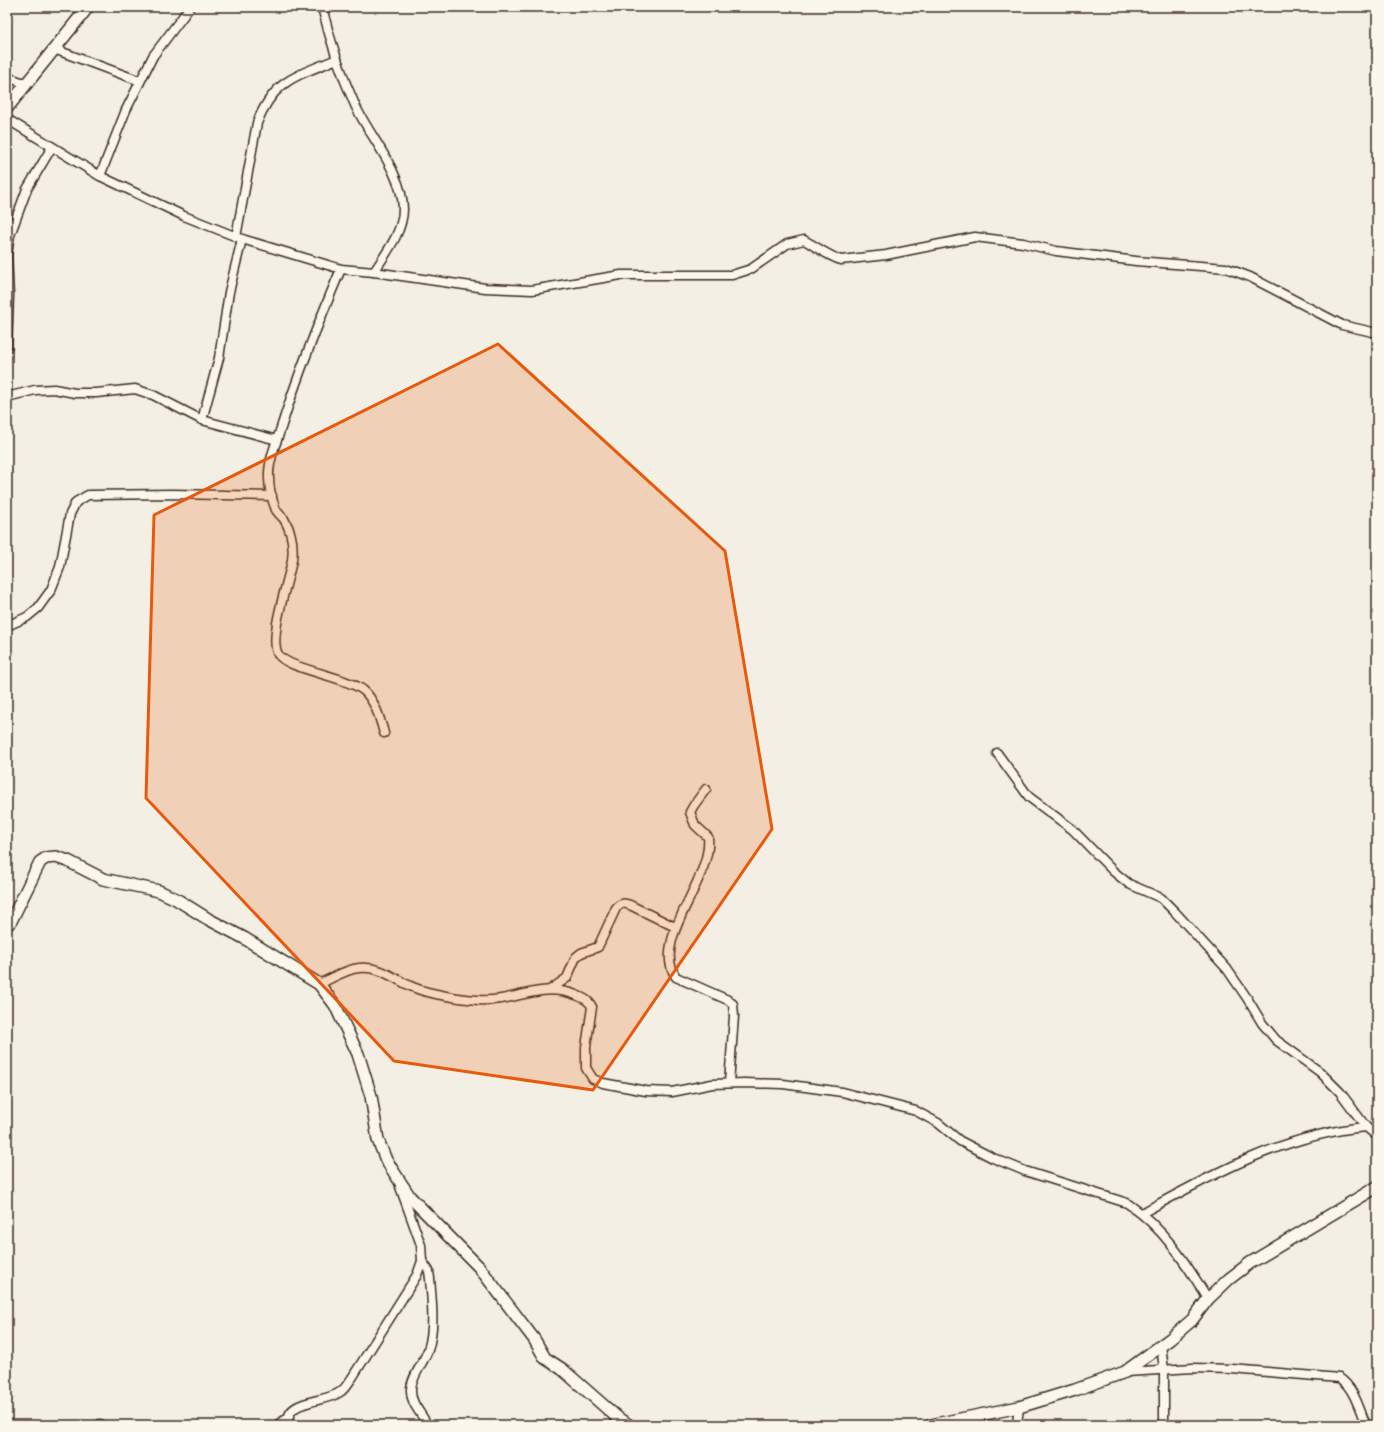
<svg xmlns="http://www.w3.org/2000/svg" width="1384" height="1432" font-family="'Indie Flower',sans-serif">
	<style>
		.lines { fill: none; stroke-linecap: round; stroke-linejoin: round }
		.street-casing { stroke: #3b2a1e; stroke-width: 11 }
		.secondary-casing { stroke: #3b2a1e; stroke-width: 14 }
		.street { stroke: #fbf7ec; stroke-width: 8 }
		.secondary { stroke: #fbf7ec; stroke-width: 11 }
		.marked { fill: #e8590c; fill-opacity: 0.2; stroke: #e8590c; stroke-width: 3; stroke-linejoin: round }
	</style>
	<rect width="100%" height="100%" fill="#f3efe4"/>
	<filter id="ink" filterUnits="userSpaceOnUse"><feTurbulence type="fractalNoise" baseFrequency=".025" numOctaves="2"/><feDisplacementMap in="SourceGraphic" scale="8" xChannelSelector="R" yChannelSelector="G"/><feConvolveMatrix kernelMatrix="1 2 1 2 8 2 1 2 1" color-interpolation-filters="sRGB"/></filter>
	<g filter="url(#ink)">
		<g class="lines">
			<g class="street-casing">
				<g id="street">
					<path d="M 322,7 C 330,40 341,74 355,105 C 370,137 403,174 403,209 C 403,232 386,253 374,272"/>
					<polyline points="54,49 140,81"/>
					<polyline points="7,77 27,84"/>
					<path d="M 7,119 L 100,176 L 184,216 L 242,239 L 341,269 L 374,272 L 485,288 L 532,290 L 621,275 L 732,275 L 751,269 L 787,244 L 804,240 C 815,246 830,257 841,260 L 886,255 L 975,237 L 1023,243 L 1056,251 L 1136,261 L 1226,268 L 1250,277 L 1342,325 L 1377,333"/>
					<polyline points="100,176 126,110 153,56 190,7"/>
					<path d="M 236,237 L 257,123 C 274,79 297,76 337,59"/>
					<path d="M 341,269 C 319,321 298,374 281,428 C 276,443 268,462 269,478 C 269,488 272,500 276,510 C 278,513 281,516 284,519 C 292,532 294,545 292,560 C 289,580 268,637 278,654 C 286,669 345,676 363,690 C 375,700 380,719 384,733"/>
					<polyline points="7,348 9,296 7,255 10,235 27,189 52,147"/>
					<polyline points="7,397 35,390 54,389 75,393 96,393 135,389 153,395 202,420 277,440"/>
					<polyline points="202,420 219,358 229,292 242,239"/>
					<polyline points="7,626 27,617 38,608 51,590 60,567 70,514 76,502 88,495 173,494 272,496"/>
					<polyline points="997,753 1029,797 1072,829 1113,871 1129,884 1161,898 1175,912 1227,969 1247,998 1262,1023 1276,1040 1320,1072 1340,1092 1366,1127 1377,1136"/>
					<path d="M 706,789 L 694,805 L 690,812 L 695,825 L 708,837 C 713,880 650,940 676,977 L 728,1000 L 733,1004 L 734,1016 L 729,1083"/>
					<path d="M 319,984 C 331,979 346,969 359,968 C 383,966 394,980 415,988 C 430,994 461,999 478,1000 C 515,1003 538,981 576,995 C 583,998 589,1000 592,1007 L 586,1047 L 586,1068 L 593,1079 L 603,1083 L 646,1091 L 672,1092 L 712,1084 L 744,1083 L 783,1084 L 842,1092 L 916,1111 L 938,1123 L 960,1141 L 993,1158 L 1025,1171 L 1127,1203 C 1163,1227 1186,1263 1208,1299"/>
					<path d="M 551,989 L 567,978 L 576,957 L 581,953 L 598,947 L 616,908 C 621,902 625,903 632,906 L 675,927"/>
					<path d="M 1142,1213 C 1211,1175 1285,1134 1366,1127"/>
					<path d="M 422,1261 L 429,1271 L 430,1279 C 432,1302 435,1328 428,1350 C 424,1362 411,1378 411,1389 C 410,1404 422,1413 427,1425"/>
					<polyline points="1161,1345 1164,1370 1164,1425"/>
					<path d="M 1126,1372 L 1193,1368 L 1232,1369 L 1339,1378 C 1354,1387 1359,1409 1366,1425"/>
					<polyline points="100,1424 102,1425"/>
					<polyline points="277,1425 288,1418"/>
					<path d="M 289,1425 C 282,1399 326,1403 340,1392 C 345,1389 349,1382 352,1378 L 417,1275 L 422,1261 L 421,1245 L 400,1187"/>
					<polyline points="1017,1425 1019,1407"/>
				</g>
			</g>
			<g class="secondary-casing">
				<g id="secondary">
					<polyline points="7,108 88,7"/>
					<polyline points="7,925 11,921 40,862 46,858 56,857 68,861 103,879 159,891 176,899 208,919 244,938 319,984 335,1005 358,1054 371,1096 378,1140 386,1160 410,1197 479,1267 534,1339 545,1358 562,1369 619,1419 629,1425"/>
					<polyline points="931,1425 1019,1407 1075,1390 1125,1372 1170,1339 1192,1320 1208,1299 1229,1279 1250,1263 1377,1187"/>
				</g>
			</g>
			<use href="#street" class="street"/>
			<use href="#secondary" class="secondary"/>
		</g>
	</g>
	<path class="marked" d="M 498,344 L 725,551 L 772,829 L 593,1090 L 394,1061 L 146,798 L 154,515 Z"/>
	<rect width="1384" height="1432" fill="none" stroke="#fbf7ec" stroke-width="24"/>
	<rect x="12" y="12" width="1360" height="1408" fill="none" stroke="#3b2a1e" stroke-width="1.5" filter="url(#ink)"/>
</svg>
